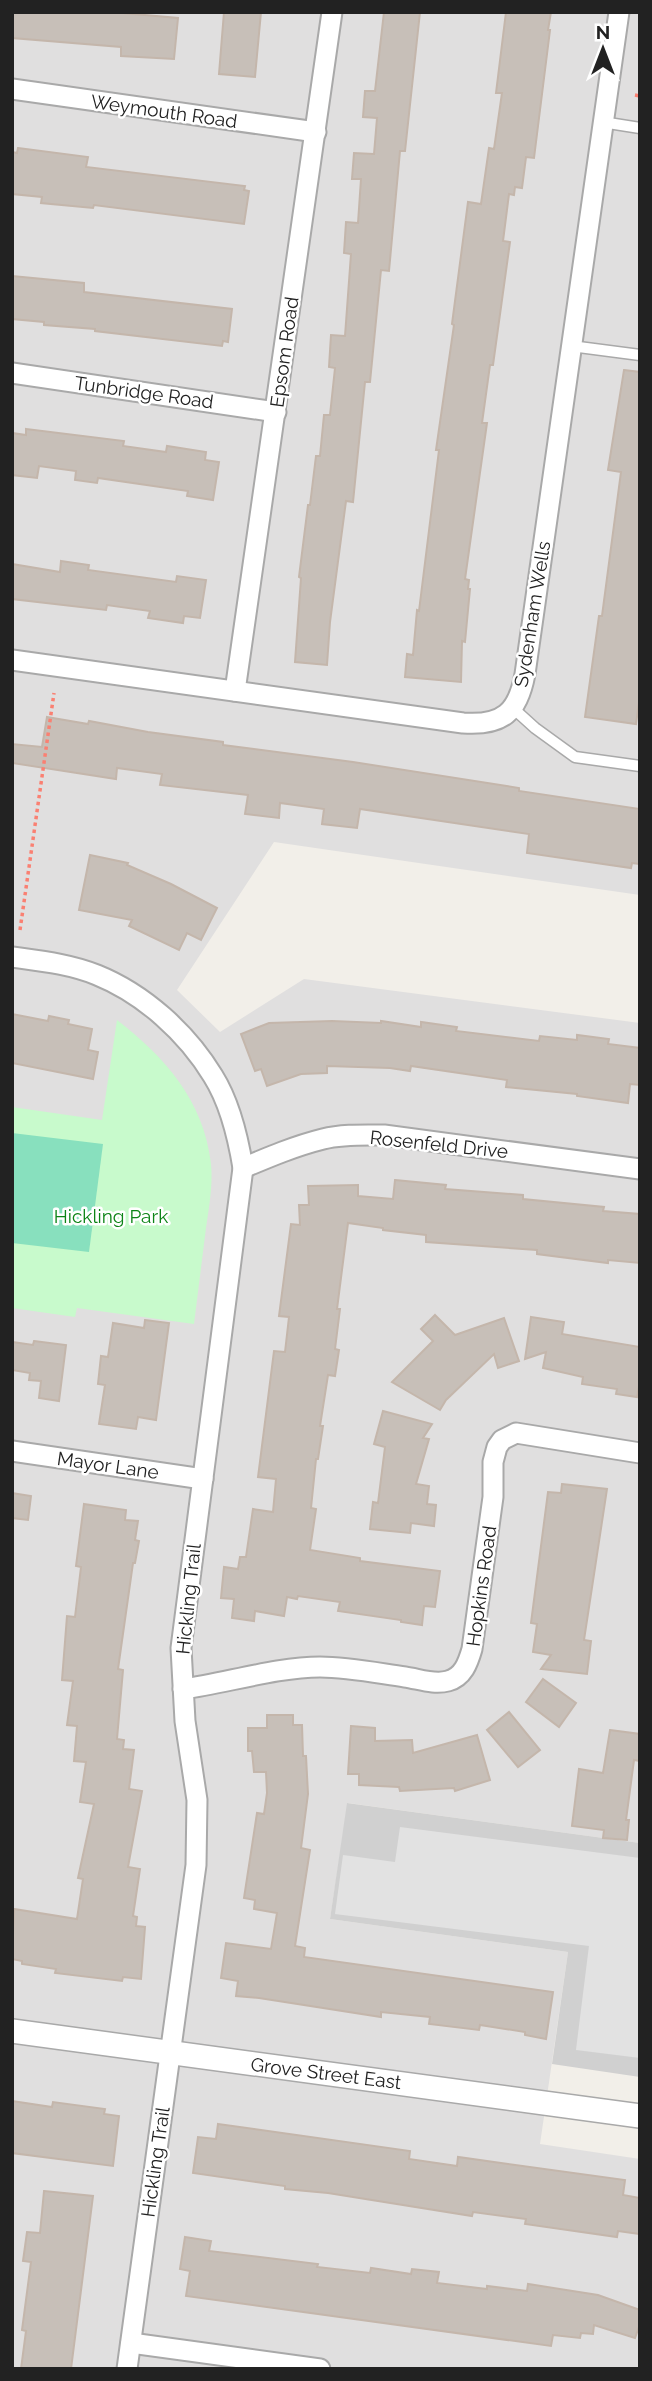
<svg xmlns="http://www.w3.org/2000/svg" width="652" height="2381" font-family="Raleway,sans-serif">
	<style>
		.residential { fill: #e0dfdf }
		.religious { fill: #d0d0d0 }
		.park { fill: #c8facc }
		.pitch { fill: #88e0be }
		.parking { fill: #e2e2e2 }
		.building { fill: #c7bfb8; stroke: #c4b6ab; stroke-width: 2 }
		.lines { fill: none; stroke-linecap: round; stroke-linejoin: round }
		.service-casing { stroke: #a9a9a9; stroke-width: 13 }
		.minor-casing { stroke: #a9a9a9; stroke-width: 23 }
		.tertiary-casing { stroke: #a9a9a9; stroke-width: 26 }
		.path { stroke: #fa8072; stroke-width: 3.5; stroke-dasharray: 3.5 3.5; stroke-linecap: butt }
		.service { stroke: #fff; stroke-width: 10 }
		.minor { stroke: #fff; stroke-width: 19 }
		.tertiary { stroke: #fff; stroke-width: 23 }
		.labels { text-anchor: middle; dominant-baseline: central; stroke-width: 5; stroke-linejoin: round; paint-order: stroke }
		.street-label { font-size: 19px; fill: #222; stroke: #fff }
		.park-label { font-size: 19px; fill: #0c8416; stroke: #fff }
	</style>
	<rect width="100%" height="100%" fill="#f2efe9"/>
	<polygon class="residential" points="12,12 640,12 640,895 274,842 177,990 220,1032 304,979 640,1023 640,1843 348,1803 330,1919 568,1952 540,2144 640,2159 640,2369 12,2369"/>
	<polygon class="religious" points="347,1803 640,1843 640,2077 552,2064 568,1952 330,1919"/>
	<path class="park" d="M 117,1020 C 165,1057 204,1101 211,1164 C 213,1185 209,1207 206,1228 C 202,1260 198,1292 194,1324 L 77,1308 L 75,1317 L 12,1308 L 12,1107 L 102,1120 Z"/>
	<polygon class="pitch" points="12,1133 103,1144 89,1252 12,1243"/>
	<polygon class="parking" points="400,1827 640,1858 640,2058 576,2050 589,1946 335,1914 343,1855 395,1862"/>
	<g class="building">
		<polygon points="12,12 111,12 178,18 174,59 121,56 121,47 12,38"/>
		<polygon points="224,12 261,12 255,77 219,74"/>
		<polygon points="384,12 420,12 405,151 400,151 389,271 381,270 370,382 365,382 353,502 346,501 330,622 327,665 295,662 301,578 299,577 308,505 310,505 316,456 320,456 324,415 330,415 335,368 329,367 331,335 345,336 351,254 344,253 346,222 358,223 361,179 352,179 354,153 374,154 377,118 363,117 365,91 375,91"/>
		<polygon points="506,12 551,12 548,30 550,30 534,158 526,157 522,188 515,187 514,195 509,194 503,241 510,242 493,365 490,365 482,423 487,423 465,579 469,580 468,589 470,589 465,642 462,641 461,682 405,677 407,654 413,655 417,610 419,611 439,450 436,450 454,325 452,324 468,202 481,204 489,148 494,149 502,93 496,93"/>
		<polygon points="18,148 88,157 86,167 245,186 244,190 249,191 244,224 94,205 93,208 41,203 42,197 12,194 12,152 17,153"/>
		<polygon points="12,276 84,283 84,292 232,309 228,342 223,341 222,346 95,331 95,329 44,325 44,322 12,319"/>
		<polygon points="624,370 640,372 640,695 636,724 585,717 599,616 602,616 621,472 608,470"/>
		<polygon points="26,429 124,441 123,446 166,452 167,446 206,452 205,460 219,462 213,500 187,496 188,491 98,478 97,483 75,480 76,471 39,466 37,478 12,475 12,433 26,435"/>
		<polygon points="61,561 89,565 88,570 176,582 177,576 206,580 200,618 184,616 183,623 148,618 150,611 107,605 106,610 12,599 12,564 60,572"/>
		<polygon points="47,717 88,724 89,721 148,732 223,742 223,745 353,762 519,788 519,791 640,809 640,864 632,863 631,868 527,853 529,834 360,809 357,828 322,824 324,809 280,803 279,818 245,814 248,795 160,785 162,774 117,768 116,779 12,763 12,744 42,747"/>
		<polygon points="90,855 128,863 127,865 171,884 217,908 201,940 187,933 179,950 129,926 132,920 79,910"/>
		<polygon points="12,1014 48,1021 49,1016 69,1020 68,1024 92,1029 88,1050 98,1052 93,1079 12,1063"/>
		<polygon points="332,1021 381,1023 381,1021 421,1027 421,1022 457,1027 456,1031 539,1041 540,1036 577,1040 577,1035 609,1039 608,1044 640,1048 640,1085 630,1084 628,1103 577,1096 577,1094 506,1087 507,1080 411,1066 410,1071 390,1068 327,1066 327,1073 301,1074 267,1086 261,1069 255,1071 241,1034 269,1023"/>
		<polygon points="395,1180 446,1185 445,1189 523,1195 523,1199 604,1207 603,1211 640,1214 640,1263 608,1260 608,1263 537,1254 537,1250 426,1242 426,1235 383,1230 383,1228 348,1223 337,1309 340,1309 335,1349 339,1350 335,1376 328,1375 320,1426 323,1426 318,1459 316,1459 311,1508 316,1509 310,1550 360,1558 360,1561 440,1571 435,1607 424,1606 422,1625 401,1622 401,1620 338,1611 340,1602 298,1596 297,1599 287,1597 284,1616 255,1611 254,1621 232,1618 234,1599 221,1598 224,1567 238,1569 240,1557 246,1557 253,1509 273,1512 276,1479 258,1477 274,1351 285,1352 289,1317 279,1316 291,1224 300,1225 299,1205 309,1205 308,1186 358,1185 358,1196 393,1199"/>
		<polygon points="435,1315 455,1335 504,1318 519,1361 498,1368 494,1354 446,1400 440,1410 392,1382 433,1341 421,1329"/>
		<polygon points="531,1317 564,1322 562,1334 640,1347 640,1381 637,1397 616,1394 617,1389 582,1384 583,1377 543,1368 546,1352 525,1359"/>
		<polygon points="145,1320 169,1323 156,1420 138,1417 136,1429 99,1424 105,1385 98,1384 101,1356 108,1357 113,1323 144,1328"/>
		<polygon points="34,1341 66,1345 59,1401 39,1398 41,1381 29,1380 30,1373 12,1370 12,1342 33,1345"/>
		<polygon points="383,1411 432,1424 423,1438 429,1439 416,1484 429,1486 427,1504 436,1505 434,1526 411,1523 410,1533 370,1529 373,1502 378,1503 385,1447 374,1444"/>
		<polygon points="562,1484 607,1489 584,1640 591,1641 587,1674 541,1669 551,1655 533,1652 537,1624 531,1623 548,1492 561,1493"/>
		<polygon points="12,1493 31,1496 28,1520 12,1518"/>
		<polygon points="84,1504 126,1510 125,1520 138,1521 135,1540 139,1541 135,1563 133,1563 118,1669 123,1670 117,1739 124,1740 123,1749 134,1750 129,1789 142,1791 128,1867 140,1869 133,1916 137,1917 136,1926 145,1927 141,1979 123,1977 122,1981 55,1973 56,1969 22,1964 22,1961 12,1959 14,1909 77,1919 83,1879 78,1878 94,1804 80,1802 86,1762 74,1761 77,1726 67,1725 73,1681 62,1680 67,1616 75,1617 81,1567 76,1566"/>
		<polygon points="543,1679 576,1703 559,1727 526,1702"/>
		<polygon points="509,1712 540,1750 518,1767 487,1730"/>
		<polygon points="267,1715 293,1715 293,1725 302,1725 303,1756 306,1756 308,1794 301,1848 310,1850 295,1946 305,1948 304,1957 553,1992 546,2039 525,2035 525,2032 480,2025 479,2030 429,2024 430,2017 381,2012 381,2017 259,1998 236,1996 238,1981 221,1978 226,1943 271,1949 277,1913 254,1909 255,1900 244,1898 257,1813 264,1814 267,1793 266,1772 254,1772 252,1751 248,1751 248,1728 267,1728"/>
		<polygon points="351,1726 375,1728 375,1741 412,1740 413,1753 477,1735 490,1780 455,1791 454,1788 400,1791 399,1787 359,1785 359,1774 348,1774"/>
		<polygon points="610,1730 640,1734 640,1761 634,1760 626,1820 629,1820 627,1840 603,1838 604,1830 572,1826 579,1769 603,1773"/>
		<polygon points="12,2101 52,2107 53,2102 105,2109 104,2114 119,2116 113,2166 12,2153"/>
		<polygon points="218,2124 410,2151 409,2159 457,2166 458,2157 625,2180 623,2195 640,2198 640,2234 618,2231 617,2237 525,2224 526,2219 473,2212 472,2216 328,2193 285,2189 285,2186 193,2173 198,2137 216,2139"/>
		<polygon points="44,2191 93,2196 71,2369 21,2369 26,2331 22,2330 31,2262 23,2261 27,2232 40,2233"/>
		<polygon points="185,2237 211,2241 209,2251 318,2264 317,2267 370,2273 371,2268 411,2274 412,2269 439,2272 437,2283 487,2289 487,2286 527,2291 528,2284 598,2295 640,2310 640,2324 635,2338 594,2325 593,2334 581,2333 580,2338 553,2335 551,2346 186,2296 190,2271 180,2269"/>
	</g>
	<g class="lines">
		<g class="service-casing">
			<g id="service">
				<polyline points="602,122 640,128"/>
				<polyline points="571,346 640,355"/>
				<polyline points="514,709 535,728 575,757 640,766"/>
			</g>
		</g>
		<g class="minor-casing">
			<g id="minor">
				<polyline points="12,89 316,132"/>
				<polyline points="12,373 276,412"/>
				<path d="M 12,660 L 463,723 C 503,726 518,712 525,674 L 619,12"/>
				<polyline points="235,691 332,12"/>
				<path d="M 12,957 C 41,961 70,964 97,975 C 144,994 187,1033 213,1076 C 230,1103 238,1137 243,1168 L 181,1648 L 185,1721 L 197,1800 L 196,1865 L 127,2369"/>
				<path d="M 243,1168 C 269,1157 295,1146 323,1139 C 343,1134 364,1135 384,1135 L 640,1169"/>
				<polyline points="12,1451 203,1479"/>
				<path d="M 183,1689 C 226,1683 278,1667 320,1667 C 348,1667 377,1673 405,1677 C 419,1679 434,1685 448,1681 C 463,1677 468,1663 472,1649 L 493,1497 L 493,1462 L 497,1447 L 502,1440 L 516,1433 L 640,1453"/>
				<polyline points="131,2343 320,2369"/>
			</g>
		</g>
		<g class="tertiary-casing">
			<polyline id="tertiary" points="12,2031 640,2116"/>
		</g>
		<g class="path">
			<polyline points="635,95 640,96"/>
			<polyline points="20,930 54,693"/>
		</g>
		<use href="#service" class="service"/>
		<use href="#minor" class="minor"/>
		<use href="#tertiary" class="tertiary"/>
	</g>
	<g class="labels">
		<g class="street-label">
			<text transform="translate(164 111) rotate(8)">Weymouth Road</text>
			<text transform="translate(284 352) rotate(-82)">Epsom Road</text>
			<text transform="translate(144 392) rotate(8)">Tunbridge Road</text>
			<text transform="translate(532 614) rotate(-81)">Sydenham Wells</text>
			<text transform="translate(439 1144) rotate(6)">Rosenfeld Drive</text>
			<text transform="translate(108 1465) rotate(8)">Mayor Lane</text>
			<text transform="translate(481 1586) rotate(-82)">Hopkins Road</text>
			<text transform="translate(188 1599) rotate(-84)">Hickling Trail</text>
			<text transform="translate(326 2073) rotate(7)">Grove Street East</text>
			<text transform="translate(155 2162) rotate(-82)">Hickling Trail</text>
		</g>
		<g class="park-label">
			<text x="111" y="1216">Hickling Park</text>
		</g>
	</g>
	<rect width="652" height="2381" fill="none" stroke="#222222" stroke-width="28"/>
	<g transform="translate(603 49)" stroke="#ffffff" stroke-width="5" paint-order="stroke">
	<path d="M0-5L12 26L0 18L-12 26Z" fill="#222222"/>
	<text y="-10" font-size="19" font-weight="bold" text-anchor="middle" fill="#222222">N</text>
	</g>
</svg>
